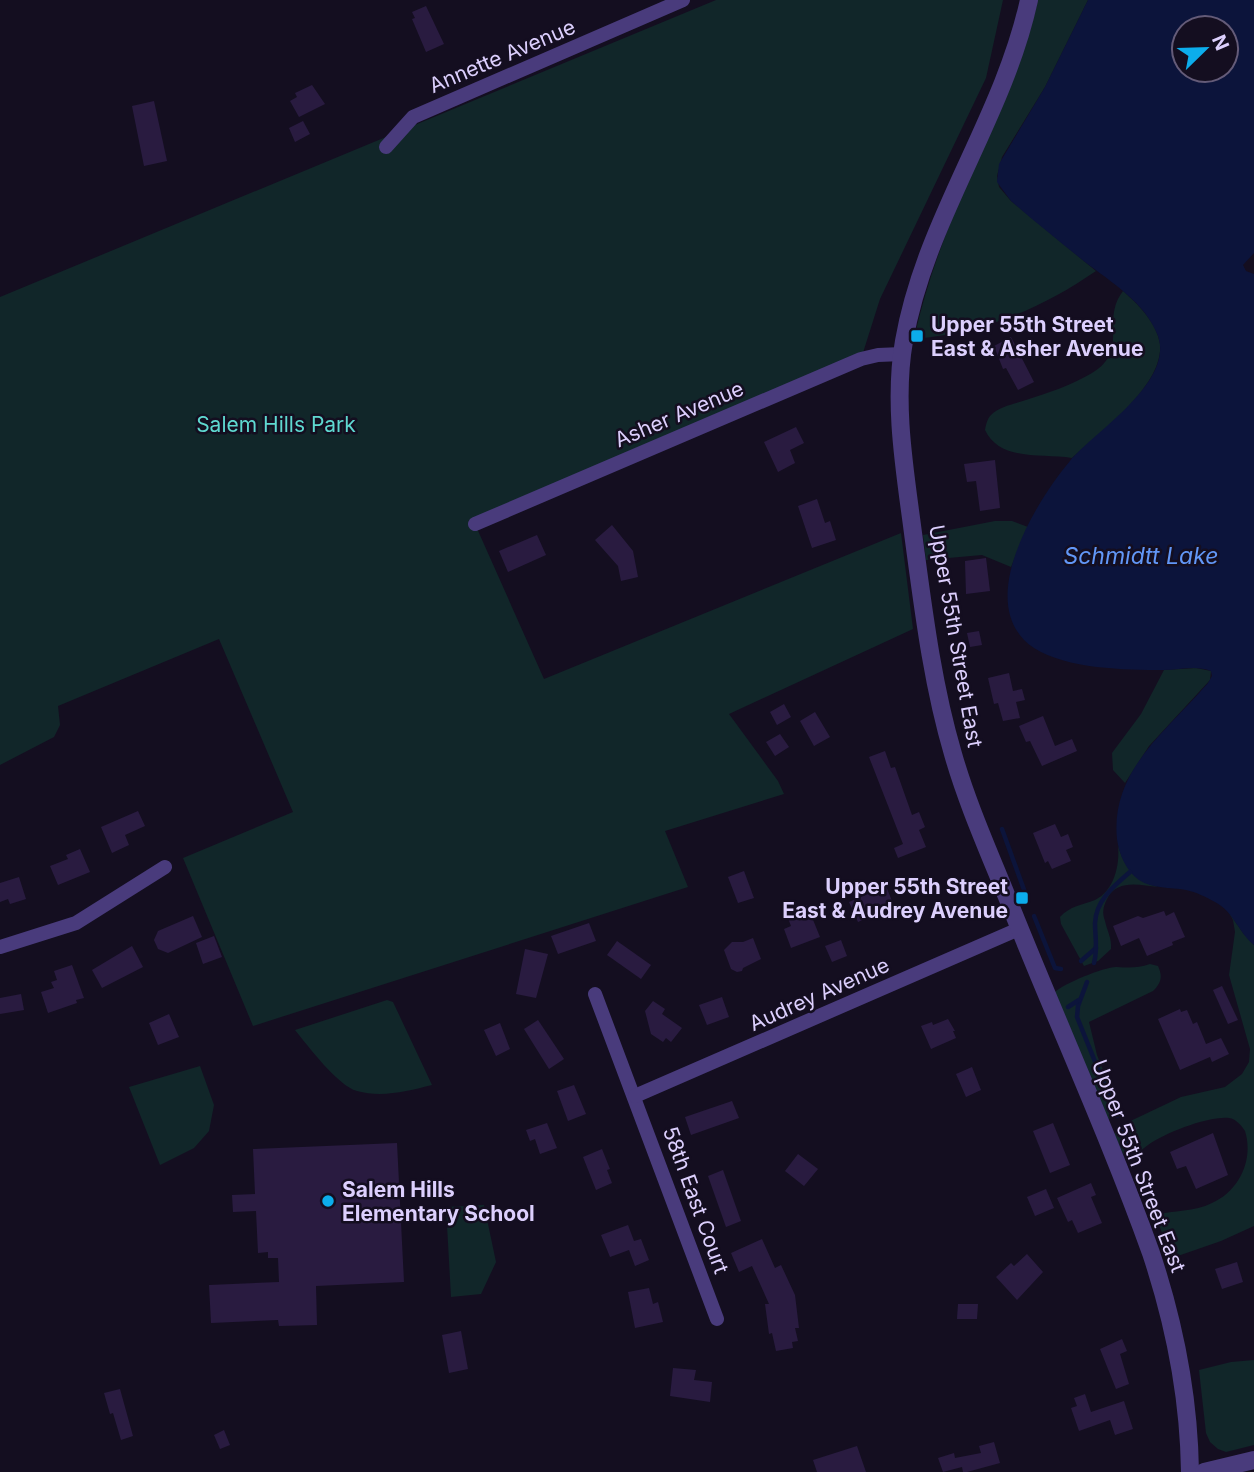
<svg xmlns="http://www.w3.org/2000/svg" width="1254" height="1472" font-family="Inter,sans-serif">
	<style>
		.green { fill: #112629 }
		.water { fill: #0c143b; fill-rule: evenodd }
		.lines { fill: none; stroke-linecap: round; stroke-linejoin: round }
		.stream { stroke: #0c143b; stroke-width: 4.5 }
		.building { fill: #291b40 }
		.minor { stroke: #493b7c; stroke-width: 14 }
		.tertiary { stroke: #493b7c; stroke-width: 18 }
		.poi-dot { fill: #0cadec; stroke: #140e20; stroke-width: 2.5 }
		.labels { text-anchor: middle; dominant-baseline: central; stroke-width: 5; stroke-linejoin: round; paint-order: stroke }
		.street-label { font-size: 21px; fill: #dccffd; stroke: #140e20 }
		.poi-label { font-size: 21px; font-weight: bold; fill: #dccffd; stroke: #140e20; text-anchor: start }
		.park-label { font-size: 21px; fill: #5fd8d0; stroke: #140e20 }
		.water-label { font-size: 23px; font-style: italic; fill: #6297f7; stroke: #140e20 }
	</style>
	<rect width="100%" height="100%" fill="#140e20"/>
	<g class="green">
		<polygon points="716,0 1003,0 986,78 880,299 861,359 475,524 544,679 901,533 913,629 729,714 778,781 784,794 665,831 688,887 253,1026 183,858 293,812 219,639 58,706 60,725 54,737 0,765 0,297"/>
		<path d="M 1038,0 L 1088,0 L 1045,87 L 1002,157 L 997,176 L 999,187 L 1011,201 L 1096,271 C 1039,310 983,333 914,339 C 926,284 945,233 968,181 C 994,121 1024,64 1038,0 Z"/>
		<path d="M 1123,291 C 1138,304 1157,323 1160,344 C 1164,386 1099,433 1072,458 C 1043,453 1000,462 985,430 C 986,425 987,419 991,415 C 1000,406 1015,404 1026,400 C 1048,393 1072,385 1092,373 C 1130,350 1100,321 1123,291 Z"/>
		<polygon points="995,521 1012,521 1028,527 1011,567 982,555 926,560 923,535"/>
		<polygon points="1196,668 1211,671 1210,680 1149,746 1125,783 1113,770 1112,753 1141,714 1164,670"/>
		<path d="M 1118,846 C 1125,868 1135,881 1158,887 C 1139,885 1117,879 1107,899 C 1103,907 1102,913 1105,921 C 1107,931 1112,938 1111,949 L 1098,961 L 1084,966 L 1061,924 L 1060,917 C 1070,906 1082,905 1095,900 C 1114,891 1120,865 1118,846 Z"/>
		<path d="M 1228,911 L 1243,933 L 1254,945 L 1254,1226 L 1221,1241 L 1172,1258 L 1155,1215 C 1174,1210 1194,1212 1212,1203 C 1239,1191 1254,1160 1245,1131 C 1241,1125 1236,1119 1229,1118 C 1208,1116 1165,1133 1148,1145 C 1141,1150 1134,1156 1126,1160 L 1114,1134 L 1120,1126 L 1181,1097 L 1225,1087 L 1242,1074 L 1249,1062 L 1250,1049 L 1229,975 L 1235,932 L 1233,920 Z"/>
		<path d="M 1150,964 L 1158,966 C 1163,977 1161,983 1153,991 L 1089,1022 L 1097,1055 L 1122,1116 L 1107,1119 L 1055,992 C 1063,984 1106,966 1117,967 C 1130,968 1138,968 1150,964 Z"/>
		<path d="M 387,1000 L 393,1002 L 432,1085 C 408,1091 382,1098 357,1091 C 338,1086 308,1046 295,1030 Z"/>
		<polygon points="200,1066 214,1105 209,1131 194,1148 160,1165 129,1087"/>
		<polygon points="484,1205 496,1262 481,1294 451,1297 446,1207"/>
		<polygon points="1254,1360 1254,1445 1226,1452 1218,1449 1210,1442 1206,1433 1199,1370 1231,1362"/>
	</g>
	<path class="water" d="M 1088,0 L 1254,0 L 1254,253 L 1243,265 L 1246,271 L 1254,274 L 1254,945 C 1238,932 1234,912 1215,902 C 1206,897 1196,892 1186,890 C 1170,887 1153,889 1139,880 C 1126,871 1119,854 1117,839 C 1110,770 1168,730 1208,683 L 1212,676 L 1211,671 C 1196,665 1179,670 1163,670 C 1125,670 1067,669 1034,648 C 971,606 1036,501 1070,461 C 1095,431 1174,383 1158,336 C 1146,303 1111,282 1085,262 C 1060,242 1035,222 1011,201 L 997,182 L 999,164 L 1045,87 ZM 1184,28 L 1226,28 L 1226,70 L 1184,70 Z"/>
	<g class="lines">
		<g class="stream">
			<polyline points="1002,829 1027,898"/>
			<polyline points="1034,916 1055,968 1061,969"/>
			<polyline points="1081,961 1096,948"/>
			<path d="M 1094,963 C 1098,949 1095,936 1095,923 C 1096,900 1115,885 1130,872"/>
			<polyline points="1087,982 1078,1006 1077,1017 1117,1116"/>
			<polyline points="1068,1007 1079,1000"/>
			<polyline points="1123,1127 1134,1153"/>
		</g>
	</g>
	<g class="building">
		<polygon points="426,6 444,44 426,52 412,19 415,18 412,12"/>
		<polygon points="312,85 325,104 299,117 290,101 297,97 295,93"/>
		<polygon points="154,101 167,161 144,166 132,106"/>
		<polygon points="303,121 310,134 295,142 289,128"/>
		<polygon points="1011,337 1034,382 1018,390 1006,368 1003,369 994,346"/>
		<polygon points="796,427 804,443 790,450 795,463 778,472 764,442"/>
		<polygon points="995,460 1000,508 980,511 976,481 967,482 964,464"/>
		<polygon points="817,499 825,523 830,521 836,540 812,548 798,506"/>
		<polygon points="612,525 633,551 638,577 621,581 618,566 595,540"/>
		<polygon points="537,535 546,555 508,572 499,551"/>
		<polygon points="986,558 990,591 966,594 965,561"/>
		<polygon points="979,631 982,645 970,647 967,633"/>
		<polygon points="1009,673 1013,691 1022,689 1025,700 1016,702 1020,718 1003,721 998,703 994,704 988,678"/>
		<polygon points="784,704 791,717 777,725 770,712"/>
		<polygon points="815,712 830,737 814,746 800,721"/>
		<polygon points="1043,716 1055,746 1072,739 1077,751 1042,766 1030,741 1026,742 1019,726"/>
		<polygon points="780,734 789,747 775,756 766,742"/>
		<polygon points="885,751 891,768 895,767 912,815 919,812 925,827 919,830 926,847 898,858 894,848 903,844 869,757"/>
		<polygon points="138,811 145,826 125,835 129,845 112,853 101,827"/>
		<polygon points="1055,824 1061,837 1068,834 1073,847 1066,850 1071,861 1052,869 1048,861 1045,863 1033,833"/>
		<polygon points="80,849 90,872 58,885 50,866 68,859 66,855"/>
		<polygon points="744,871 754,898 738,903 728,877"/>
		<polygon points="19,877 26,899 10,904 8,899 0,902 0,883"/>
		<polygon points="886,886 894,906 858,922 849,902"/>
		<polygon points="807,905 820,937 791,948 784,929 791,926 786,913"/>
		<polygon points="1164,911 1166,916 1174,912 1185,937 1172,942 1173,945 1147,956 1139,938 1121,946 1113,926 1138,916 1143,918"/>
		<polygon points="193,916 202,937 168,953 158,949 154,940 158,931"/>
		<polygon points="589,923 596,941 558,954 551,936"/>
		<polygon points="214,936 222,957 203,964 196,943"/>
		<polygon points="753,938 761,959 743,968 742,971 737,972 731,969 724,950 732,942 743,942"/>
		<polygon points="841,940 847,956 832,962 825,946"/>
		<polygon points="617,941 651,965 641,979 607,955"/>
		<polygon points="132,946 143,967 102,988 92,970"/>
		<polygon points="525,949 548,954 536,998 516,994"/>
		<polygon points="72,965 84,998 76,1000 77,1003 48,1013 41,992 54,988 51,982 57,980 54,971"/>
		<polygon points="1222,986 1238,1020 1228,1024 1213,990"/>
		<polygon points="21,994 24,1010 0,1014 0,998"/>
		<polygon points="722,997 729,1017 707,1025 699,1005"/>
		<polygon points="653,1001 665,1009 662,1014 682,1028 671,1042 666,1038 663,1042 651,1034 645,1011"/>
		<polygon points="1180,1009 1181,1012 1187,1010 1193,1024 1197,1022 1206,1044 1221,1038 1229,1054 1212,1062 1210,1057 1180,1070 1158,1019"/>
		<polygon points="169,1014 179,1037 158,1045 149,1023"/>
		<polygon points="948,1019 955,1031 953,1031 956,1038 931,1049 921,1026 932,1022 933,1025"/>
		<polygon points="538,1020 564,1059 549,1069 524,1029"/>
		<polygon points="500,1023 510,1049 496,1056 484,1030"/>
		<polygon points="972,1067 981,1090 966,1097 956,1074"/>
		<polygon points="574,1085 586,1114 568,1121 557,1091"/>
		<polygon points="732,1101 739,1118 691,1135 685,1117"/>
		<polygon points="547,1123 557,1148 540,1154 535,1139 530,1141 526,1130"/>
		<polygon points="1053,1123 1070,1165 1050,1173 1033,1131"/>
		<polygon points="1213,1133 1228,1175 1196,1189 1186,1166 1177,1169 1170,1152"/>
		<polygon points="397,1143 404,1282 316,1286 317,1325 279,1326 278,1320 211,1323 209,1285 279,1282 278,1258 268,1258 268,1252 258,1253 256,1211 233,1212 232,1195 255,1194 253,1149"/>
		<polygon points="602,1149 610,1169 607,1170 612,1183 596,1190 583,1157"/>
		<polygon points="798,1154 818,1169 804,1186 785,1171"/>
		<polygon points="723,1170 741,1221 726,1227 708,1176"/>
		<polygon points="1091,1183 1096,1195 1091,1197 1102,1223 1078,1233 1072,1220 1068,1222 1057,1198"/>
		<polygon points="1046,1189 1054,1208 1035,1216 1027,1197"/>
		<polygon points="628,1225 634,1241 641,1239 649,1260 635,1266 629,1250 610,1257 601,1235"/>
		<polygon points="762,1239 775,1268 781,1265 795,1295 799,1328 795,1328 798,1341 792,1342 793,1348 776,1351 772,1333 769,1334 765,1304 769,1304 752,1266 739,1272 731,1253"/>
		<polygon points="1027,1254 1043,1272 1017,1300 996,1277 1011,1263 1014,1266"/>
		<polygon points="1237,1262 1243,1282 1222,1289 1215,1269"/>
		<polygon points="649,1288 653,1304 658,1302 663,1322 635,1328 628,1292"/>
		<polygon points="958,1304 978,1304 977,1319 957,1319"/>
		<polygon points="461,1331 468,1369 449,1373 442,1335"/>
		<polygon points="1122,1339 1127,1351 1120,1354 1129,1384 1116,1389 1100,1349"/>
		<polygon points="673,1368 696,1370 694,1380 712,1382 710,1402 670,1396"/>
		<polygon points="120,1389 133,1436 121,1440 113,1413 110,1414 104,1393"/>
		<polygon points="1085,1394 1091,1412 1124,1401 1133,1429 1115,1435 1110,1420 1079,1431 1071,1408 1077,1406 1074,1398"/>
		<polygon points="224,1430 230,1445 220,1449 214,1435"/>
		<polygon points="994,1442 1000,1463 967,1472 963,1472 962,1467 943,1472 938,1458 954,1453 955,1458 981,1453 979,1446"/>
		<polygon points="857,1446 866,1472 817,1472 813,1460"/>
	</g>
	<g class="lines">
		<g class="minor">
			<polyline points="386,147 413,117 683,0"/>
			<polyline points="475,524 861,359 878,355 902,354"/>
			<polyline points="0,947 76,923 165,867"/>
			<polyline points="595,994 717,1319"/>
			<polyline points="635,1096 1019,929"/>
		</g>
		<g class="tertiary">
			<path d="M 1029,0 C 1003,119 925,220 904,341 C 893,404 905,471 913,533 C 923,607 932,683 953,754 C 967,803 988,850 1007,897 C 1054,1016 1108,1133 1151,1253 C 1175,1325 1189,1397 1190,1472"/>
			<polyline points="1204,1472 1254,1460"/>
		</g>
	</g>
	<g class="poi-dot">
		<rect x="910" y="329" width="14" height="14" rx="3.5"/>
		<rect x="1015" y="891" width="14" height="14" rx="3.5"/>
		<circle cx="328" cy="1201" r="7"/>
	</g>
	<g class="labels">
		<g class="street-label">
			<text transform="translate(502 56) rotate(-23)">Annette Avenue</text>
			<text transform="translate(679 414) rotate(-23)">Asher Avenue</text>
			<text transform="translate(956 636) rotate(80)">Upper 55th Street East</text>
			<text transform="translate(819 994) rotate(-24)">Audrey Avenue</text>
			<text transform="translate(1139 1166) rotate(69)">Upper 55th Street East</text>
			<text transform="translate(696 1200) rotate(70)">58th East Court</text>
		</g>
		<g class="poi-label">
			<text x="931" y="324">Upper 55th Street<tspan x="931" dy="24">East &amp; Asher Avenue</tspan></text>
			<text x="1008" y="886" text-anchor="end">Upper 55th Street<tspan x="1008" dy="24">East &amp; Audrey Avenue</tspan></text>
			<text x="342" y="1189">Salem Hills<tspan x="342" dy="24">Elementary School</tspan></text>
		</g>
		<g class="park-label">
			<text x="276" y="424">Salem Hills Park</text>
		</g>
		<g class="water-label">
			<text x="1141" y="556">Schmidtt Lake</text>
		</g>
	</g>
	<g transform="translate(1205 49) rotate(67)"><circle r="33" fill="#140e20" stroke="#645b78" stroke-width="2"/>
	<path d="M0-5L12 26L0 18L-12 26Z" fill="#0cadec"/>
	<text y="-10" font-size="19" font-weight="bold" text-anchor="middle" fill="#dccffd">N</text>
	</g>
</svg>
